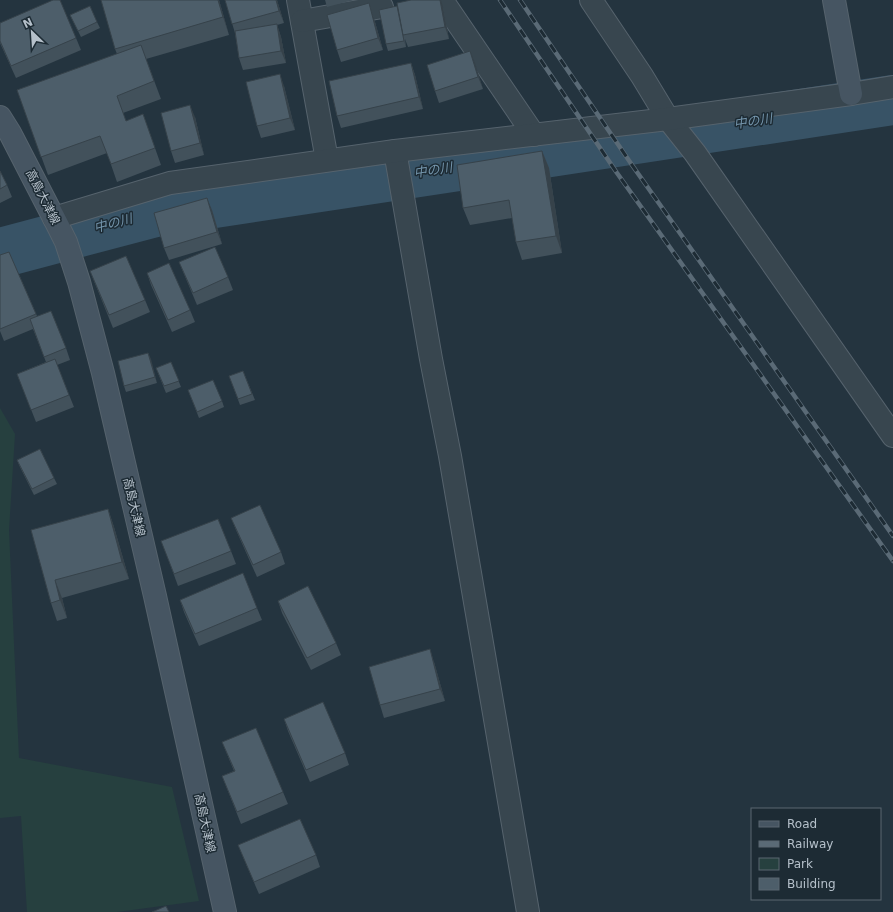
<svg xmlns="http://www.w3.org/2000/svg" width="893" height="912" font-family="'DejaVu Sans','Noto Sans JP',sans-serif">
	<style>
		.green { fill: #26403f }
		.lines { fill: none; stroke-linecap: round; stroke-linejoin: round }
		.river { stroke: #385366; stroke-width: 50 }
		.street-casing { stroke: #56636d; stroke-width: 24 }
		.secondary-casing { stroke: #56636d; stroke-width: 24 }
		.street { stroke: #38464f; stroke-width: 22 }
		.secondary { stroke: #465562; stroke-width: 22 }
		.rail-casing { stroke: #5a6a76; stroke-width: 4.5 }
		.rail { stroke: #1d2b34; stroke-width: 3; stroke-dasharray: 9; stroke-linecap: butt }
		.wall { fill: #42515b }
		.shaded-wall { fill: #36424a }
		.building { fill: #4d5e6a; stroke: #36424a }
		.labels { text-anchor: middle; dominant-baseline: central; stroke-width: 3; stroke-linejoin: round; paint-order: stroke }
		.street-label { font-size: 12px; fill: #b5c0ca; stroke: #1d2b34 }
		.water-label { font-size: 13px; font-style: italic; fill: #7596ad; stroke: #1d2b34 }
	</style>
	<rect width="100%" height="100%" fill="#24343f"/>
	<polygon class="green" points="0,408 15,434 9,530 19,758 172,787 199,901 117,912 27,912 21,816 0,818"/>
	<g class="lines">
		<polyline class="river" points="0,253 155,212 893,100"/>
		<g class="street-casing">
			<g id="street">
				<polyline points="298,0 327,160"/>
				<polyline points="442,0 534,135"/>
				<polyline points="591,0 642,76 668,119 695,153 893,436"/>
				<polyline points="302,21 382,7"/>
				<polyline points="395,151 431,359 450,456 528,912"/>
				<polyline points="54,218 170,183 395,151 668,119 851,94 893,87"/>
			</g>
		</g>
		<g class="secondary-casing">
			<g id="secondary">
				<polyline points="834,0 851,94"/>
				<polyline points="0,117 10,133 57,224 66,242 79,282 103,373 155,596 225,912"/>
			</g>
		</g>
		<use href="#street" class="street"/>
		<use href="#secondary" class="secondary"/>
		<g class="rail-casing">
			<g id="rail">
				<polyline points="500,0 617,173 893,561"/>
				<polyline points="520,0 632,165 893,536"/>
			</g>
		</g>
		<use href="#rail" class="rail"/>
	</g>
	<g class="wall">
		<polygon points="219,0 229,35 146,59 161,99 123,113 126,121 143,114 161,165 117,182 107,153 48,175 17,90 117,54 115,49"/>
		<polygon points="225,0 277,0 284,23 277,25 281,37 286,63 243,70 239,58 235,33"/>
		<polygon points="325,0 353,0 327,7"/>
		<polygon points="369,3 373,15 383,50 341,62 337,50"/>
		<polygon points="443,7 449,39 408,47 405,39 406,47 388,51 386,44"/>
		<polygon points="70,15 97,22 100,28 81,37"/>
		<polygon points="0,23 76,38 81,50 16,78 0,43"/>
		<polygon points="470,51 483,89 439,103 435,91"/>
		<polygon points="411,63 415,75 423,109 341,128 337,116"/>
		<polygon points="284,86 295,130 261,138 257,126"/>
		<polygon points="195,117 204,155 175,163 171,151"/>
		<polygon points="542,151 549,168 562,253 522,260 516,242 512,218 470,225 463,208"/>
		<polygon points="0,171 7,185 12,197 0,203"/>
		<polygon points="212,210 222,244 169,260 164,248"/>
		<polygon points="9,252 37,316 66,348 70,360 57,365 74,407 36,422 17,374 46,362 33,329 4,341 0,331 0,255"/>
		<polygon points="179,262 228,277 233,290 197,305 184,274"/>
		<polygon points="90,271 145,300 150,312 113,328"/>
		<polygon points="147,273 190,310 195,322 172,332 151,285"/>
		<polygon points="148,353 157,383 126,392 124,386"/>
		<polygon points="171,362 181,387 166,393 156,368"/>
		<polygon points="243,371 255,400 240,405 229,376"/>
		<polygon points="188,390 222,401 224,407 199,418"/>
		<polygon points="17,460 54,478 57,484 34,495 20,467"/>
		<polygon points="108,509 114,527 129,579 62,598 67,618 57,621 51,603 31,530"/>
		<polygon points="231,518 281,552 285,564 257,577 236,530"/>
		<polygon points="231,551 236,564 178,586 166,553"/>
		<polygon points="180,600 257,608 262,620 199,646 184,612"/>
		<polygon points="278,601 336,643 341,655 311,670 282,613"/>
		<polygon points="434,662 445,701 384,718 380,705"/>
		<polygon points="284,719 345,753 349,765 310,782 288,731"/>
		<polygon points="222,742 283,792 288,804 241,824 222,776 234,771"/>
		<polygon points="238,845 316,855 320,867 259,894 243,857"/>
	</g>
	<g class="shaded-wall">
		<polygon points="218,0 219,0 229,35 223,17"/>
		<polygon points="276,0 277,0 284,23 279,11"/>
		<polygon points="440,0 441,0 443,7 449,39 445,27"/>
		<polygon points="369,3 373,15 383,50 378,38"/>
		<polygon points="397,6 400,13 403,35 406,47 404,41"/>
		<polygon points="277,24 281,37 286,63 281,51"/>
		<polygon points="470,51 475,63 483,89 478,77"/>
		<polygon points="411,63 415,75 423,109 419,97"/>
		<polygon points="280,74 284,86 295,130 290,118"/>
		<polygon points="190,105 195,117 204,155 200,143"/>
		<polygon points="542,151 549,168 562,253 556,236"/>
		<polygon points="207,198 212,210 222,244 217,232"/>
		<polygon points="148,353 151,359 157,383 155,377"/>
		<polygon points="108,509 114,527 129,579 122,562"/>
		<polygon points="55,580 62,598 67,618 60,600"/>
		<polygon points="430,649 434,662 445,701 440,689"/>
	</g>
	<g class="building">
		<polygon points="53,0 60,0 76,38 11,66 0,41 0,23"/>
		<polygon points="101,0 218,0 223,17 115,49"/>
		<polygon points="225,0 276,0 279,11 232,24"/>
		<polygon points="411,0 440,0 445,27 403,35 397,3"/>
		<polygon points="369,3 378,38 337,50 327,15"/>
		<polygon points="90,6 97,22 78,31 70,15"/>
		<polygon points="397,6 404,41 386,44 379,10"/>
		<polygon points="277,24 281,51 239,58 235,31"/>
		<polygon points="141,45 154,81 117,96 126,121 143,114 155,148 111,164 100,136 41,157 17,90"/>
		<polygon points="470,51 478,77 435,91 427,65"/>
		<polygon points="411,63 419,97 337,116 329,81"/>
		<polygon points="280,74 290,118 257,126 246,82"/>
		<polygon points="190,105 200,143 171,151 161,113"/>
		<polygon points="542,151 556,236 516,242 509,200 463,208 457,165"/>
		<polygon points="0,171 7,185 0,189"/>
		<polygon points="207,198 217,232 164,248 154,213"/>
		<polygon points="215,247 228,277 193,293 179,262"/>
		<polygon points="9,252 36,314 0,329 0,255"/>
		<polygon points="126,256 145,300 109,315 90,271"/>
		<polygon points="169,263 190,310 168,320 147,273"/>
		<polygon points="51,311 66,348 44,357 30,319"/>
		<polygon points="148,353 155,377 124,386 118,361"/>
		<polygon points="55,359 69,395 31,410 17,374"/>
		<polygon points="171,362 179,381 164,386 156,368"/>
		<polygon points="243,371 252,394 238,399 229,376"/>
		<polygon points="213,380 222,401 197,412 188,390"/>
		<polygon points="40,449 54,478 32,489 17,460"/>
		<polygon points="260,505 281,552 253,565 231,518"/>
		<polygon points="108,509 122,562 55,580 60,600 51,603 31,530"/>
		<polygon points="218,519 231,551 174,574 161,541"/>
		<polygon points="243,573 257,608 195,634 180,600"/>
		<polygon points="308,586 336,643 307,658 278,601"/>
		<polygon points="430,649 440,689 380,705 369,667"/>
		<polygon points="323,702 345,753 306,770 284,719"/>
		<polygon points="256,728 283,792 237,812 222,776 235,771 222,742"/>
		<polygon points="300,819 316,855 254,882 238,845"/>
		<polygon points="166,906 169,912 152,912"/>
	</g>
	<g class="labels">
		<g class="street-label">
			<text transform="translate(43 197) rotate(63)">高島大津線</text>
			<text transform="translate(134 507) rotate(77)">高島大津線</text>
			<text transform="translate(205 823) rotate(78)">高島大津線</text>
		</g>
		<g class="water-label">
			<text transform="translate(753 121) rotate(-9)">中の川</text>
			<text transform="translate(433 170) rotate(-9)">中の川</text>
			<text transform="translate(113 223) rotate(-15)">中の川</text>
		</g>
	</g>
	<rect x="751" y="808" width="130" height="92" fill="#1d2b34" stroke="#5a6770"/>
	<rect x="759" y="821" width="20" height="6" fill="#465562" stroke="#5a6770"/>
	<text x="787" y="828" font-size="12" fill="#b5c0ca">Road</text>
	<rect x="759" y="841" width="20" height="6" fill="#5a6a76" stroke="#5a6770"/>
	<text x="787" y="848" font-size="12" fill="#b5c0ca">Railway</text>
	<rect x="759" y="858" width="20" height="12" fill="#26403f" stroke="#5a6770"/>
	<text x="787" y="868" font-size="12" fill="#b5c0ca">Park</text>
	<rect x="759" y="878" width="20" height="12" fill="#4d5e6a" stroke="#5a6770"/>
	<text x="787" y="888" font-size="12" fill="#b5c0ca">Building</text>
	<g transform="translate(32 32) rotate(335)" stroke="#1d2b34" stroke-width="3" paint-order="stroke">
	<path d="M0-3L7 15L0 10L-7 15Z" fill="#b5c0ca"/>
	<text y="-6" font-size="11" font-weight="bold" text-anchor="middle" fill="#b5c0ca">N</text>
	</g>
</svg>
